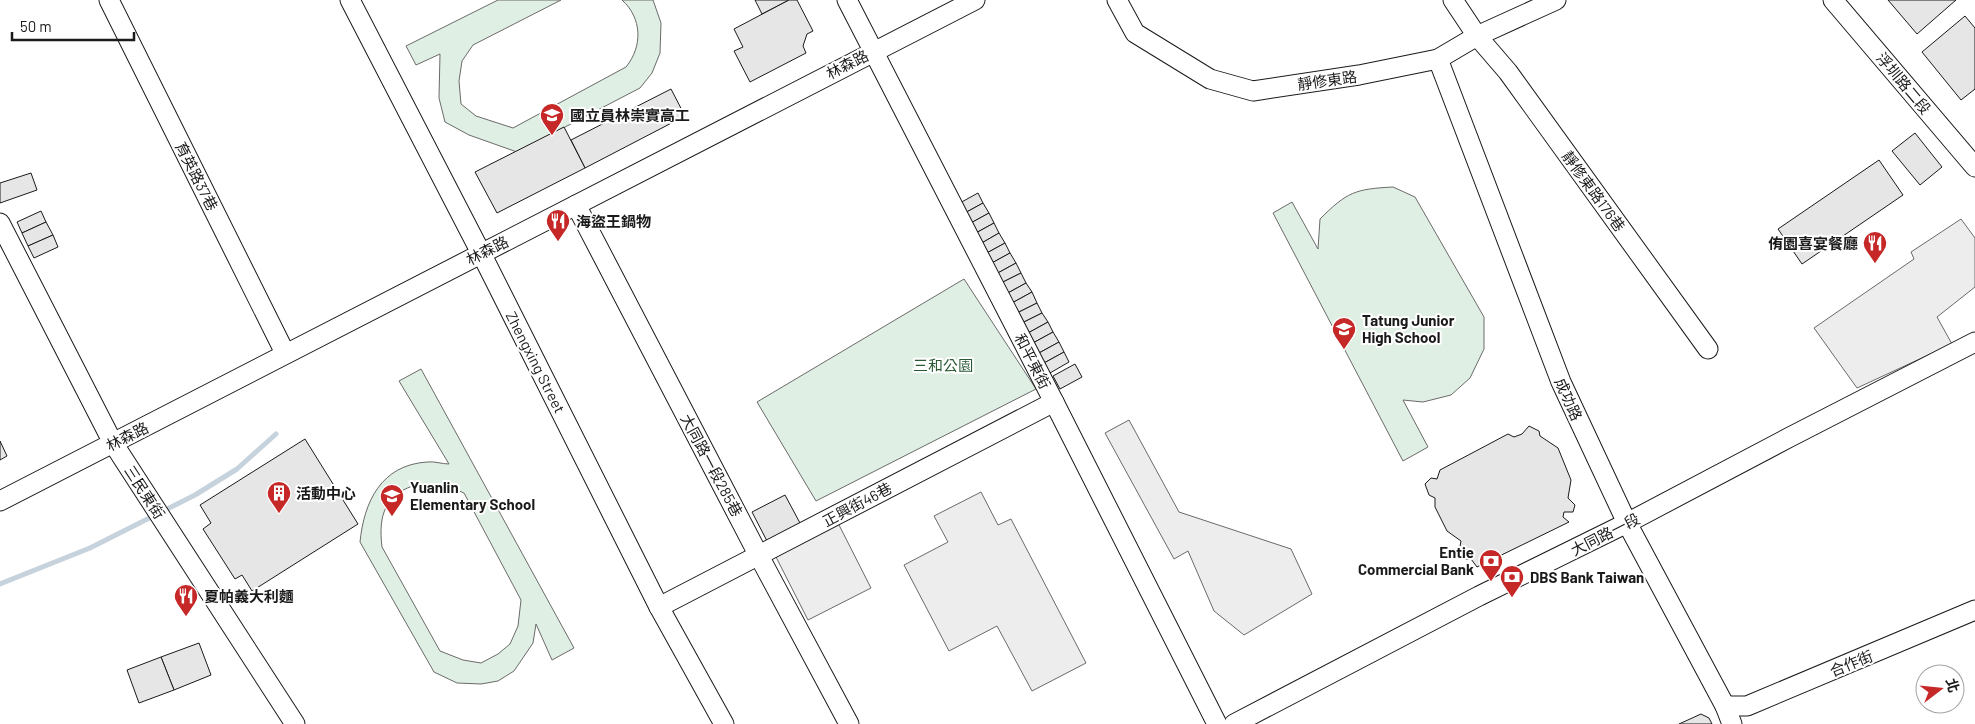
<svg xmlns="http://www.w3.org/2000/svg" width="1975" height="724" font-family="Barlow,'Noto Sans TC',sans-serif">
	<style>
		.green { fill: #e0efe3; stroke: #6a6a6a; fill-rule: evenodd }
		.parking { fill: #ededed; stroke: #6a6a6a }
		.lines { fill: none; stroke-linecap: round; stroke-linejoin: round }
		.stream { stroke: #c6d2dc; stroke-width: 5 }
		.building { fill: #e6e6e6; stroke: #1a1a1a }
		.minor-casing { stroke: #1a1a1a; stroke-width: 21 }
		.minor { stroke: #fff; stroke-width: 19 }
		.labels { text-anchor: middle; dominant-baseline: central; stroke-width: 4; stroke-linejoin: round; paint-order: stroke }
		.street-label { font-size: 15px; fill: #1a1a1a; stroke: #fff }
		.poi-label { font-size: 15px; font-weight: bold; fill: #1a1a1a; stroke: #fff; text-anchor: start }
		.park-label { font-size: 15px; fill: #2b5a34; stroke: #fff }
	</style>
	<rect width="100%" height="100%" fill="#fff"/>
	<g class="green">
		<path d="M 498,0 L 561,0 L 473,45 L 462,61 L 459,81 L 461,104 L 476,116 L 513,128 L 626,67 C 643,46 642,18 622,0 L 653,0 L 661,23 L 660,53 L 652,73 L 640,88 L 517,152 L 469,135 L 445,122 L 439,98 L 440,54 L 416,65 L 406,46 Z"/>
		<path d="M 1393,187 L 1415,197 L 1484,317 L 1484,349 L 1470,378 L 1451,395 L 1423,402 L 1403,400 L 1428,447 L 1403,461 L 1273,213 L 1292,202 L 1318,249 L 1320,219 C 1347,192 1355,189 1393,187 Z"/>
		<polygon points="964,279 1036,389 816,501 757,402"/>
		<path d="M 421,369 L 574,648 L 552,660 L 536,624 L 533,643 L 514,671 L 498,681 L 481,684 L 457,683 L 434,672 L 360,542 C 364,502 381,465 427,462 C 434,461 442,464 449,464 L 399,381 ZM 419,484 L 447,486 L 464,493 L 521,600 L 518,626 L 510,644 L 498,654 L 481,663 L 463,660 L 440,651 L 382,547 C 378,515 385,493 419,484 Z"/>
	</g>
	<g class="parking">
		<polygon points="1961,219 1975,238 1975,287 1937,317 1952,344 1857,388 1814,328 1914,259 1911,252"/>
		<polygon points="1129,420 1179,512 1291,549 1312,594 1244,635 1214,611 1188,551 1174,559 1105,433"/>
		<polygon points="981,492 998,525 1011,519 1086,663 1032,691 997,626 949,651 904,565 948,542 934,516"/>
		<polygon points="838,523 871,588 808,620 775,555"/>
	</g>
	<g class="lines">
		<polyline class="stream" points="0,584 90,548 195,495 237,469 276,434"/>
	</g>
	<g class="building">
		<polygon points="755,0 789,0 762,14"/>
		<polygon points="789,0 797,0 813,31 807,34 803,46 806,53 750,82 734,51 743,47 734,29"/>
		<polygon points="1888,0 1956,0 1917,34"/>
		<polygon points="1965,16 1975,28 1975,89 1961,100 1922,52"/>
		<polygon points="671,89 685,116 585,168 571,140"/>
		<polygon points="564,127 585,168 497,213 475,172"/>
		<polygon points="1915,133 1942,167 1920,185 1892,151"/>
		<polygon points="1879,160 1903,195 1802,264 1778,229"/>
		<polygon points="31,173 37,190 0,203 0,183"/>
		<polygon points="978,193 983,203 963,214 958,204"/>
		<polygon points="983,203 989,213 969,224 963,214"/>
		<polygon points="41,211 46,222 22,233 17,222"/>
		<polygon points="989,213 994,223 974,234 969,224"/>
		<polygon points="46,222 53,235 28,246 22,233"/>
		<polygon points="994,223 999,233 980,244 974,234"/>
		<polygon points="999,233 1005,243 985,254 980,244"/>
		<polygon points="53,235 58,247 34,258 28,246"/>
		<polygon points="1005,243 1010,253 990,264 985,254"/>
		<polygon points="1010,253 1016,263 996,274 990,264"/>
		<polygon points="1016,263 1021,273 1001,283 996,274"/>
		<polygon points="1021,273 1026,283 1006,294 1001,283"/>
		<polygon points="1026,283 1032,292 1012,303 1006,294"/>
		<polygon points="1032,292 1037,303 1017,313 1012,303"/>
		<polygon points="1037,303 1042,313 1022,323 1017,313"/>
		<polygon points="1042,313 1048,322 1028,333 1022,323"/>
		<polygon points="1048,322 1053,332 1033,343 1028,333"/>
		<polygon points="1053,332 1059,342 1039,353 1033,343"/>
		<polygon points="1059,342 1064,352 1044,363 1039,353"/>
		<polygon points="1064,352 1069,362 1050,373 1044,363"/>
		<polygon points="1075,364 1082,377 1060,389 1053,376"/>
		<polygon points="1529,426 1539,431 1540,436 1558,448 1571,480 1568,498 1575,505 1573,512 1564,512 1563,517 1569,522 1477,567 1471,559 1464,559 1458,557 1461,541 1447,531 1435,507 1435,498 1429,495 1425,484 1431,478 1437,479 1440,470 1508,434 1514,437 1522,434"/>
		<polygon points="305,439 358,524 252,591 242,575 235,579 203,529 211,523 200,505"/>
		<polygon points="0,441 7,456 0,460"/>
		<polygon points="785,495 800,523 767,541 752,512"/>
		<polygon points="199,643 211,675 174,690 161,657"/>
		<polygon points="161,657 174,690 139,703 127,670"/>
		<polygon points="1701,714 1709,718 1712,724 1679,724"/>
	</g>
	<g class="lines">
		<g class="minor-casing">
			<g id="minor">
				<polyline points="109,0 285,353"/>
				<polyline points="350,0 481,253 659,607 724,724"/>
				<polyline points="847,0 1054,402 1217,724"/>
				<polyline points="1117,0 1135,33 1210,79 1253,91 1359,75 1438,59 1477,36 1556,0"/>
				<polyline points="1453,0 1477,36 1508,72 1708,349"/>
				<polyline points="1833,0 1975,167"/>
				<polyline points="1438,59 1561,382 1627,523 1725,706 1732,724"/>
				<polyline points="576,205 759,556 849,724"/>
				<polyline points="0,223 113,443 295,724"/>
				<polyline points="0,501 975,0"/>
				<polyline points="659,607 1054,402"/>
				<polyline points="1725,706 1747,706 1975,610"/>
				<polyline points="1234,724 1479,596 1627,523 1790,437 1975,342"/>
			</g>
		</g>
		<use href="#minor" class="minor"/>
	</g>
	<defs>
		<g id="school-pin" transform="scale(1.25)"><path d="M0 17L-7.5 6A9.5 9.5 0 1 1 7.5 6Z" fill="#c62828" stroke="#fff"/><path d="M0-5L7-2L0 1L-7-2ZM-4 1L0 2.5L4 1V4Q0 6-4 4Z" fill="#fff"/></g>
		<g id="restaurant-pin" transform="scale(1.25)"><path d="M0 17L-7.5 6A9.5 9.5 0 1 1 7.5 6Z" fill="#c62828" stroke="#fff"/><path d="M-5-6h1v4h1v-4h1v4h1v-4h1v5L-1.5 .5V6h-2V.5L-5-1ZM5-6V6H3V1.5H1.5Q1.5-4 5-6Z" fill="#fff"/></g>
		<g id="building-pin" transform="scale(1.25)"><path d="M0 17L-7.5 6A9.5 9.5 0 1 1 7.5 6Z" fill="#c62828" stroke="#fff"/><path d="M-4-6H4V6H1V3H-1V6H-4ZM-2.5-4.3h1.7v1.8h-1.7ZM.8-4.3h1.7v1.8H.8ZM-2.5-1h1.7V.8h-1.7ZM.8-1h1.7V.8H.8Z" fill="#fff"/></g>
		<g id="bank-pin" transform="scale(1.25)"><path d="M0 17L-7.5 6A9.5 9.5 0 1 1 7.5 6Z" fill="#c62828" stroke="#fff"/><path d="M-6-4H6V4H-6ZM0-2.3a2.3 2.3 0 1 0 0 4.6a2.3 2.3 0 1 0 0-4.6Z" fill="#fff"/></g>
	</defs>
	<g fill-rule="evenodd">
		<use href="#school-pin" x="552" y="115"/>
		<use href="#restaurant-pin" x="558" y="221"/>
		<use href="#restaurant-pin" x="1875" y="243"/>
		<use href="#school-pin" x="1344" y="329"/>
		<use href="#building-pin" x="279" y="493"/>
		<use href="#school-pin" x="392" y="496"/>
		<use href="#bank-pin" x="1491" y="561"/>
		<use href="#bank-pin" x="1512" y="577"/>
		<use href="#restaurant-pin" x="186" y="596"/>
	</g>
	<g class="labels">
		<g class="street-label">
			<text transform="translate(847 64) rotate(-27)">林森路</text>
			<text transform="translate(1327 80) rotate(-8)">靜修東路</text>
			<text transform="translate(1904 83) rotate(50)">浮圳路二段</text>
			<text transform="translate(197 176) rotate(63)">育英路37巷</text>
			<text transform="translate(1594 191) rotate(54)">靜修東路176巷</text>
			<text transform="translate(487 250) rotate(-27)">林森路</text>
			<text transform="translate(1033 361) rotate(63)">和平東街</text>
			<text transform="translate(536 362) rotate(63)">Zhengxing Street</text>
			<text transform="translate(1569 399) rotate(66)">成功路</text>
			<text transform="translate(127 436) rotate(-27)">林森路</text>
			<text transform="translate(712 465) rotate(62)">大同路一段285巷</text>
			<text transform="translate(145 492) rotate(57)">三民東街</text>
			<text transform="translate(857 504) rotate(-28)">正興街46巷</text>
			<text transform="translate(1605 534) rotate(-27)">大同路一段</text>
			<text transform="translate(1851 663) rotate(-22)">合作街</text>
		</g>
		<g class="poi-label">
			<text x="570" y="115">國立員林崇實高工</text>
			<text x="576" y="221">海盜王鍋物</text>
			<text x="1858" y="243" text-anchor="end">侑園喜宴餐廳</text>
			<text x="1362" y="320">Tatung Junior<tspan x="1362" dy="17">High School</tspan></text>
			<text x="410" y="487">Yuanlin<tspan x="410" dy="17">Elementary School</tspan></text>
			<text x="296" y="493">活動中心</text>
			<text x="1474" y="552" text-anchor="end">Entie<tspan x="1474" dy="17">Commercial Bank</tspan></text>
			<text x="1530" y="577">DBS Bank Taiwan</text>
			<text x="204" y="596">夏帕義大利麵</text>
		</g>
		<g class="park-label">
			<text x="943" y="365">三和公園</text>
		</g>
	</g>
	<g transform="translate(1940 689) rotate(74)"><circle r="24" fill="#ffffff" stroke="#a3a3a3"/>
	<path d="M0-4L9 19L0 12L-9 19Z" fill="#c62828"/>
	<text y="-8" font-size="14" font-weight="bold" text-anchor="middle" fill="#1a1a1a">北</text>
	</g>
	<path d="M12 32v8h122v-8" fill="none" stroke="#1a1a1a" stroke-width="2.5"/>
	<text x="20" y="32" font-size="15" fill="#1a1a1a" stroke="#ffffff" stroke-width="4" paint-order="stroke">50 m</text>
</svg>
